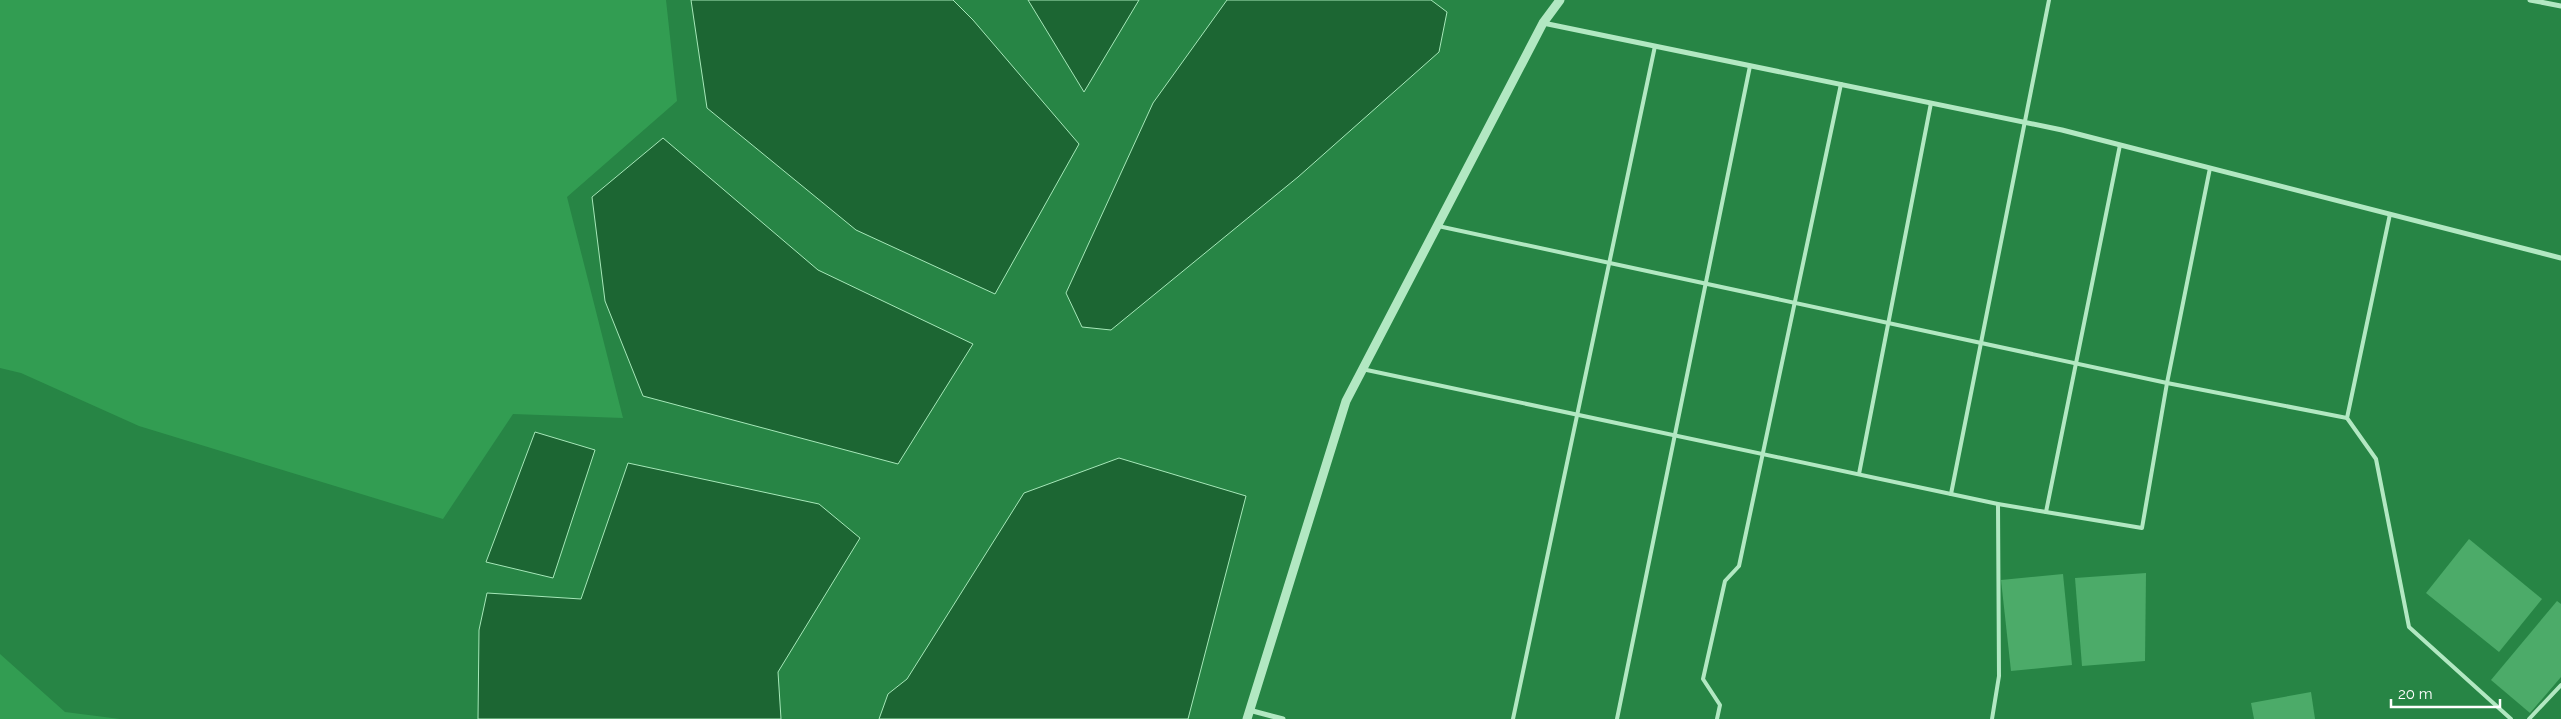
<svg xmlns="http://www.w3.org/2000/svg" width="2561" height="719" font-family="Raleway,sans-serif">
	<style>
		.green { fill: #329d52 }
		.water { fill: #1c6633; stroke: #a6e8b9 }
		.building { fill: #4cab69 }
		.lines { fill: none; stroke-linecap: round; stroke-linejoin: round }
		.service { stroke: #b2e8c2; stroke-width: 4 }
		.minor { stroke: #b2e8c2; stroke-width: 5 }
		.tertiary { stroke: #b2e8c2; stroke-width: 9 }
	</style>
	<rect width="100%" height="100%" fill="#278545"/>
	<g class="green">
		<polygon points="0,0 666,0 677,101 567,197 623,418 513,414 443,519 139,426 21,373 0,368"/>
		<polygon points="0,654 65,712 120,719 0,719"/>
	</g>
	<g class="water">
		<polygon points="691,0 953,0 973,20 1079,144 995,294 856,230 707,108"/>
		<polygon points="1028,0 1139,0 1084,92"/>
		<polygon points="1227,0 1431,0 1447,12 1439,52 1298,177 1111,330 1082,327 1066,293 1153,103"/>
		<polygon points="663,138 818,270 973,344 898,464 643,396 605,301 592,197"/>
		<polygon points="535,432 595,450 553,578 486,562"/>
		<polygon points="1119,458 1246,496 1188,719 879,719 888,694 907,679 1024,493"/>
		<polygon points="628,463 819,504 860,538 778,672 781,719 478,719 479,630 487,593 581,599"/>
	</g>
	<g class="building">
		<polygon points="2469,539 2542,599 2499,652 2426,593"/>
		<polygon points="2146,573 2145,661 2082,666 2075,578"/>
		<polygon points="2063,574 2072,665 2011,671 2001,580"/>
		<polygon points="2557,601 2561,604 2561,677 2530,713 2491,680"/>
		<polygon points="2311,692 2315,719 2254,719 2251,703"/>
	</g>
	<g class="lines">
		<g class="service">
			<polyline points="2390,214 2347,418 2376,459 2409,627 2511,719"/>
			<polyline points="1438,226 2167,383 2347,418"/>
			<polyline points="1362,369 1998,504 2142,528 2167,383 2210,168"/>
			<polyline points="1859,474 1931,103"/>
			<polyline points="1951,494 2049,0"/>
			<polyline points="2046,512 2120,145"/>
			<polyline points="1513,719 1655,46"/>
			<polyline points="1617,719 1750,66"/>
			<polyline points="1717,719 1720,705 1703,679 1725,581 1739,566 1841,84"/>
			<polyline points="1992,719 1999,676 1998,504"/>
			<polyline points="2529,719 2561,685"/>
		</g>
		<g class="minor">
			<polyline points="2530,0 2561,6"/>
			<polyline points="1543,23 2062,130 2561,258"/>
			<polyline points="1249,710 1283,719"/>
		</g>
		<polyline class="tertiary" points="1247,719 1346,401 1543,23 1560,0"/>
	</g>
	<path d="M2391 699v8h109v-8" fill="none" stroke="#ffffff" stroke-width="2.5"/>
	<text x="2398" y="699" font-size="15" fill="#ffffff" stroke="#278545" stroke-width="4" paint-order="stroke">20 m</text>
</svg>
